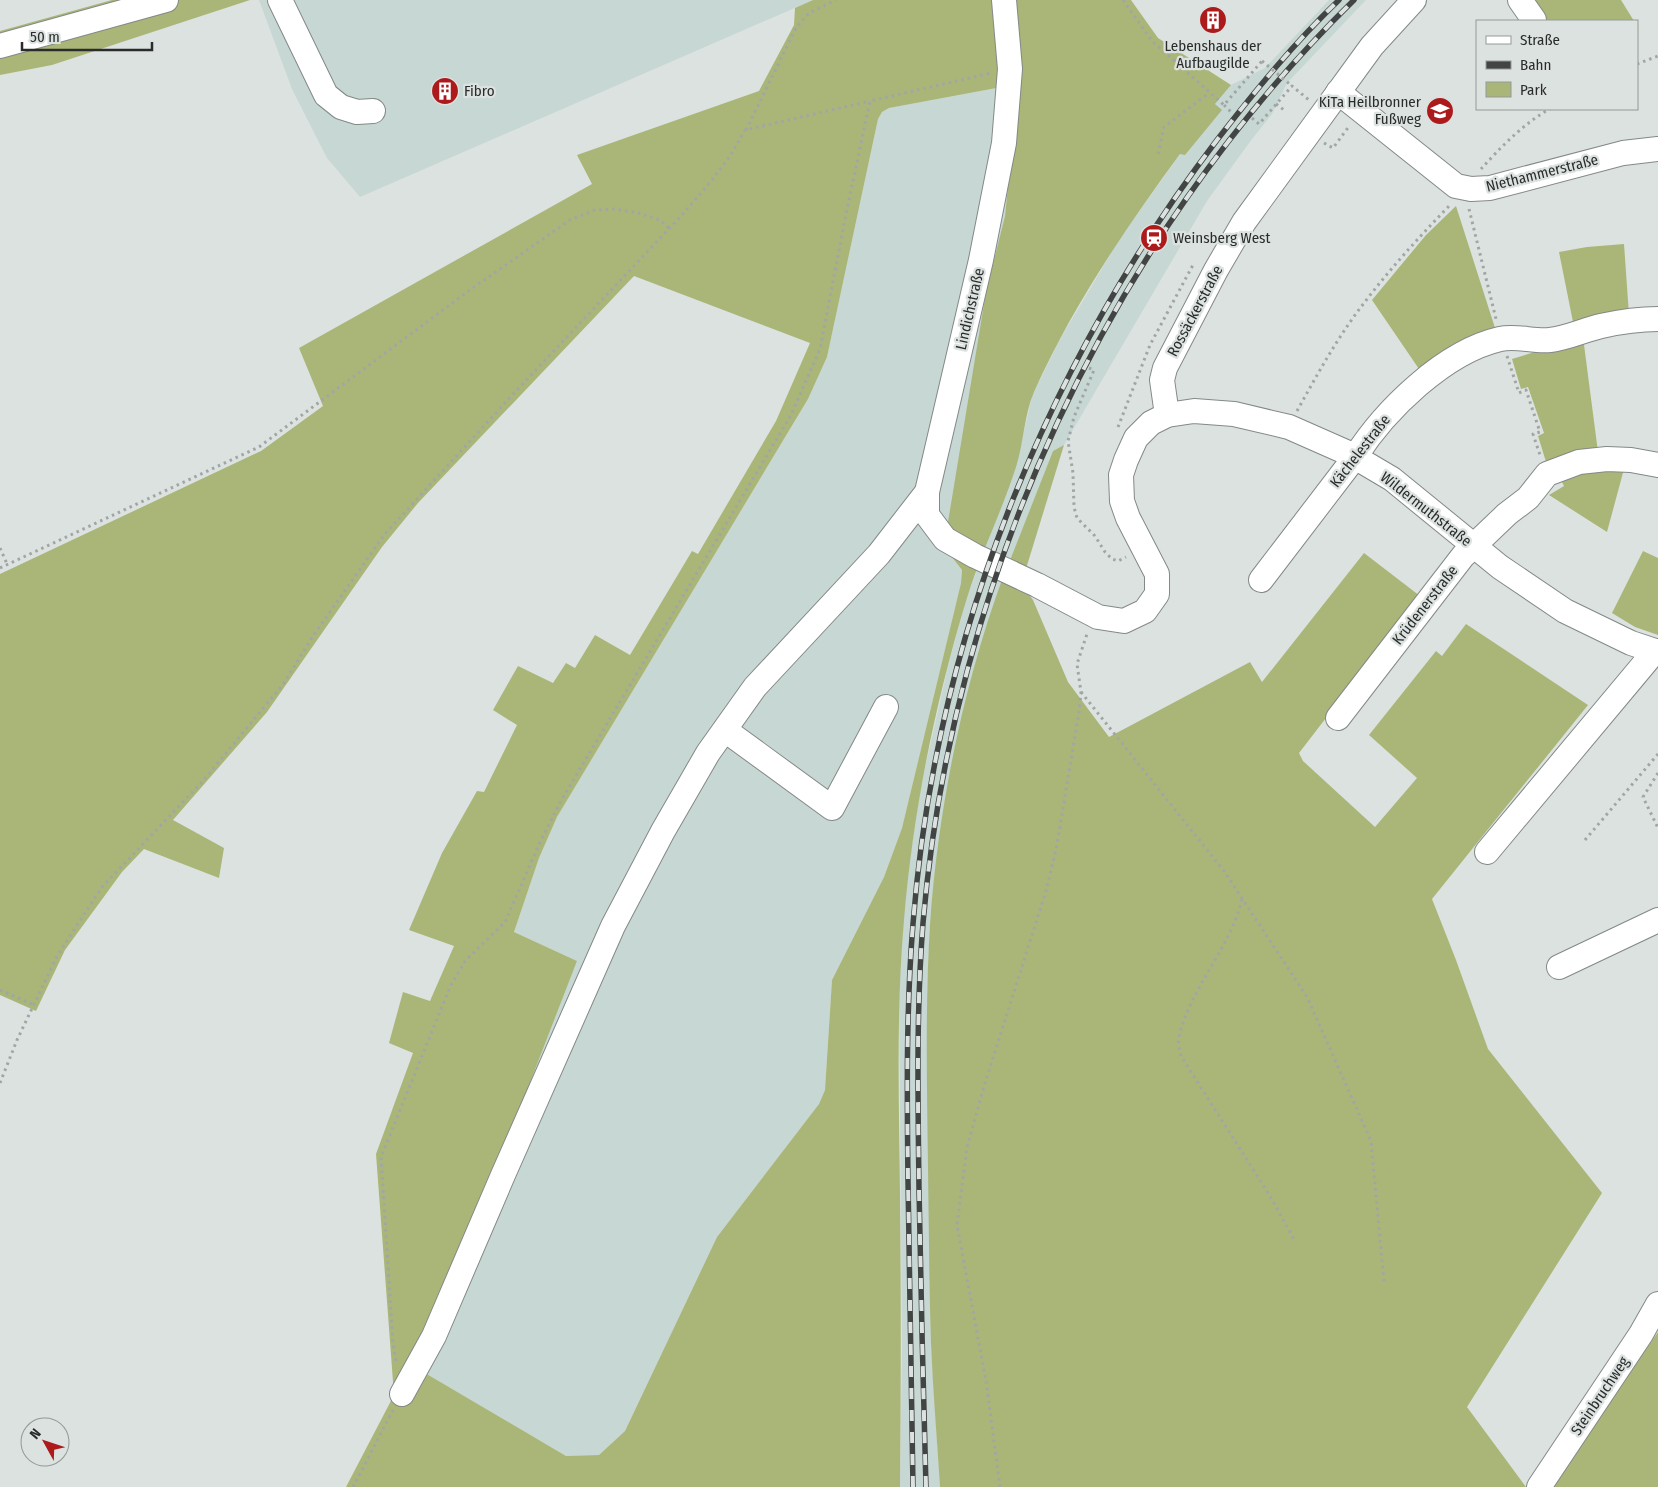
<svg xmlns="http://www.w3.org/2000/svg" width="1658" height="1487" font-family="'Fira Sans Condensed',sans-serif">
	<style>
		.built { fill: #c7d7d3 }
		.green { fill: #aab678; fill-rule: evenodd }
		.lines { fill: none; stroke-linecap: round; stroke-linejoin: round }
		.minor-casing { stroke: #838987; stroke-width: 26 }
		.path { stroke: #a1a6a5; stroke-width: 3; stroke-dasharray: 2.5 4; stroke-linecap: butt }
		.minor { stroke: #fff; stroke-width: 24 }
		.rail-casing { stroke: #424544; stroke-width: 5.5 }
		.rail { stroke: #dce2e0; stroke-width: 4; stroke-dasharray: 11; stroke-linecap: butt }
		.path-bridge { stroke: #a1a6a5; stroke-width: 3; stroke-dasharray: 2.5 4; stroke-linecap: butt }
		.labels { text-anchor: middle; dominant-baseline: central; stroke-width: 4.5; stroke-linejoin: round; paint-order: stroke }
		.poi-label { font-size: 15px; fill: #292c2b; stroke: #dce2e0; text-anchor: start }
		.street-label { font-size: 15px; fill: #292c2b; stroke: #dce2e0 }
	</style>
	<rect width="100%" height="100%" fill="#dce2e0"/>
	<g class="built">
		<polygon points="259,0 813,0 360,197 327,158 292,89"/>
		<polygon points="1329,0 1366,0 1287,83 1272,114 1252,139 1207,201 1064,445 1053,451 995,601 975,668 960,727 946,794 937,859 930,922 927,992 931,1344 940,1487 900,1487 902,1347 899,993 903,921 910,858 920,790 949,662 968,594 1016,466 1032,396 1059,341 1120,238 1181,153 1221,110 1215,104 1231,85 1265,68"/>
		<polygon points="1018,84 1005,216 986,292 948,552 962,570 961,583 902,828 884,877 832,980 825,1090 819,1104 717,1237 625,1431 599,1455 566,1456 425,1373 483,1204 577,961 514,932 539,858 557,817 808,399 827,357 878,119 882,112 889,108"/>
	</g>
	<g class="green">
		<polygon points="112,0 250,0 52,65 0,75 0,31"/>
		<path d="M 813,0 L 1131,0 L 1158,38 L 1231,85 L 1215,104 L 1222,110 L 1185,155 L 1180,154 C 1125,229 1072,307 1034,392 C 1024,415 1024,442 1016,467 C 1002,511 981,553 967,598 C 935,703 913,811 904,920 C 896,1011 899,1102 900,1193 C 901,1291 901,1389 900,1487 L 346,1487 L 394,1395 L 376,1154 L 413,1053 L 389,1043 L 403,992 L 430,1001 L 454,946 L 409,930 L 442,853 L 477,791 L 484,792 L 517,725 L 493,710 L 518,666 L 553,683 L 566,663 L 575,668 L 595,635 L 630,655 L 692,551 L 698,554 L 776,421 L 810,343 L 634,276 L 418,503 L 382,547 L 267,712 L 173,820 L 224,848 L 219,878 L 144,849 L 122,872 L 65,950 L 36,1011 L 0,995 L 0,574 L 261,451 L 323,406 L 299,348 L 592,184 L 577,155 L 759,91 L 794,25 L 795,8 ZM 1018,84 L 1005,216 L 986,292 L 948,522 L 948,552 L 962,570 L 961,583 L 902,828 L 884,877 L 832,980 L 825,1090 L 819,1104 L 717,1237 L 625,1431 L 599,1455 L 566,1456 L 425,1373 L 483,1204 L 577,961 L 514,932 L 539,858 L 557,817 L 808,399 L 827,357 L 878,119 L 882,112 L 889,108 Z"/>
		<polygon points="1530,0 1621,0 1634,21 1545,21"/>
		<polygon points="1456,206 1496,331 1444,353 1419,369 1372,300 1426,235"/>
		<polygon points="1624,244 1629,315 1573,322 1559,252 1587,247"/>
		<polygon points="1583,337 1598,452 1547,465 1538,436 1544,433 1528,387 1521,389 1512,359"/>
		<polygon points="1064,445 1025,572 1009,563 1053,451"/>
		<polygon points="1624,469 1607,532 1549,495 1564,486 1559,476"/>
		<polygon points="1643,551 1658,558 1658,635 1635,627 1612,613"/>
		<path d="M 1364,553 L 1420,596 L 1299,753 L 1303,761 L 1375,827 L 1417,778 L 1369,735 L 1436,651 L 1442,656 L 1466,624 L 1588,705 L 1432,899 L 1456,960 L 1488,1049 L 1602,1193 L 1467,1407 L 1526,1487 L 940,1487 C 937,1439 933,1392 931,1344 C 929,1286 929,1227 928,1169 C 927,1087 925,1005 930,924 C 938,809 963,686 1003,577 L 1028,593 L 1033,600 L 1068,682 L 1109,737 L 1250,662 L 1262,682 Z"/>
		<polygon points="1658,1332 1658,1487 1550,1487"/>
	</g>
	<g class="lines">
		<g class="minor-casing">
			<g id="minor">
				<polyline points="280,0 326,95 341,107 357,112 373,111"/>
				<polyline points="1004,0 1010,69 1004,143 981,260 927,492 927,515 945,539 975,556 1037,585 1098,617 1124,621 1145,611 1157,594 1157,574 1128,518 1122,501 1121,475 1126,460 1136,438 1151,423 1167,415 1194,411 1234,414 1289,427 1348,453 1392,479 1500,567 1565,611 1631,643 1658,652"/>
				<polyline points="1520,0 1534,20"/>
				<polyline points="0,46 166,0"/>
				<polyline points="1338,92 1456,186 1471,189 1490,188 1623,153 1658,149"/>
				<polyline points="1167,415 1162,380 1165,368 1216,270 1244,222 1372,46 1414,0"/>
				<path d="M 1261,580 L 1355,457 C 1385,410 1444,352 1500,339 C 1516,335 1534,342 1550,340 C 1567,338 1584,330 1601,326 C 1619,322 1640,319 1658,319"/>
				<polyline points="1338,718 1463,556 1507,514 1528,498 1547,474 1579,462 1607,459 1631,460 1658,465"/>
				<polyline points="725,730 832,808 886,707"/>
				<polyline points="1487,852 1655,651"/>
				<polyline points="1559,967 1658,920"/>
				<polyline points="402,1394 434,1336 503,1175 613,926 663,831 708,753 755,687 879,554 927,492"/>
				<polyline points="1539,1487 1641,1334 1658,1304"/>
			</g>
		</g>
		<g class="path">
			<polyline points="1123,0 1152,41 1224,105 1262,61"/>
			<polyline points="1637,64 1658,56"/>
			<polyline points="1276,104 1284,110"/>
			<polyline points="1224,105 1233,114"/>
			<polyline points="1252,118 1259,124 1292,86 1309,100"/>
			<polyline points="746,130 796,28 809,13 836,0"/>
			<polyline points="1324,143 1333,148 1350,125"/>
			<polyline points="1158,154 1164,127 1209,93"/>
			<path d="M 1481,169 C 1500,148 1525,122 1550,109"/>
			<polyline points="1469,209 1496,319"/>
			<polyline points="1507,356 1519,393 1526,390 1540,432 1533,434 1540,455"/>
			<polyline points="1089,368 1094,370 1074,417 1068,441 1073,473 1074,507 1077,518 1095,536 1105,552 1112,559 1118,561 1126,557"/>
			<path d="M 1297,411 C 1317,375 1336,340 1361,307 C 1388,271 1419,237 1451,204"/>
			<polyline points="1118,427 1150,345 1194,263"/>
			<polyline points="0,548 7,564"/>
			<polyline points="0,568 259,447 467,292 570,220 595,210 614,209 638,213 660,220 669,228"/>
			<polyline points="1081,692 1224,871 1307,997 1371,1141 1384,1282"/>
			<polyline points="1658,773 1643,797 1658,828"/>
			<polyline points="1585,840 1658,754"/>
			<path d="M 1242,899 C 1230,949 1190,988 1179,1037 C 1177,1042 1180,1050 1181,1056 L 1270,1196 L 1295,1241"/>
			<polyline points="0,990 34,1005"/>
			<polyline points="0,1083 17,1040 57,956 102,887 202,782 284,683 313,636 384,535 515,392 682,215 712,180 730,156 745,130 870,101"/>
			<polyline points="396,1361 393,1343 381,1157 450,987 465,961 505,922 541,840 562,799 791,415 820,349 846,214 870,101 991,73"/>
			<polyline points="353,1487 393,1410"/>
			<polyline points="1000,1487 986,1381 957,1225 967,1147 985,1083 1046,891 1056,850 1079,712 1081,692 1077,664 1087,634"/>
		</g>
		<use href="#minor" class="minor"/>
		<g class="rail-casing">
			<g id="rail">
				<path d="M 913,1487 C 911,1385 910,1283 908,1181 C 907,1096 906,1009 913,924 C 935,639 1045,366 1217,140 C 1255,91 1294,43 1339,0"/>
				<path d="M 926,1487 C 923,1388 921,1288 919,1189 C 918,1101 916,1011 923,923 C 952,580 1108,241 1354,0"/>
			</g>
		</g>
		<use href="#rail" class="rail"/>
		<polyline class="path-bridge" points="1262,61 1292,86"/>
	</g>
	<defs>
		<g id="building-disc" transform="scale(1.4375)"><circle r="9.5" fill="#ac1a1c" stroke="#dce2e0"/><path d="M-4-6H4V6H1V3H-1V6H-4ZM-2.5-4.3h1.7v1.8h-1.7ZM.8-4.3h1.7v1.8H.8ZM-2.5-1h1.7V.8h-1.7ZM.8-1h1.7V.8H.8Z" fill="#fff"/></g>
		<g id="school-disc" transform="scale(1.4375)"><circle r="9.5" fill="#ac1a1c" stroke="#dce2e0"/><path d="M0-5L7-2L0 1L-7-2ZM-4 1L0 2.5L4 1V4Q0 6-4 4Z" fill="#fff"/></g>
		<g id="station-disc" transform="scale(1.4375)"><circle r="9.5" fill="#ac1a1c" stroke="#dce2e0"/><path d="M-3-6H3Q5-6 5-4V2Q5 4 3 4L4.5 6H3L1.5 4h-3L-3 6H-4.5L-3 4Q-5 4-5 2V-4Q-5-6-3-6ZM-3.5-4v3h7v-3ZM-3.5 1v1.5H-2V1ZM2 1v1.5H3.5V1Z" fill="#fff"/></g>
	</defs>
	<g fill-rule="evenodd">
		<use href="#building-disc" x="1213" y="20"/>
		<use href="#building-disc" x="445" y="91"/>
		<use href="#school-disc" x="1440" y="111"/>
		<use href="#station-disc" x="1154" y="238"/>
	</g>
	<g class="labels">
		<g class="poi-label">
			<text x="1213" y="46" text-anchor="middle">Lebenshaus der<tspan x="1213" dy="17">Aufbaugilde</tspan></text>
			<text x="464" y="91">Fibro</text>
			<text x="1421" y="102" text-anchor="end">KiTa Heilbronner<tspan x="1421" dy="17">Fußweg</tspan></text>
			<text x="1173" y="238">Weinsberg West</text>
		</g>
		<g class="street-label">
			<text transform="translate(1542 173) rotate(-14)">Niethammerstraße</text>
			<text transform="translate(970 309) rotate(-77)">Lindichstraße</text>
			<text transform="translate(1195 311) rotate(-62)">Rossäckerstraße</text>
			<text transform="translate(1360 451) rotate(-52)">Kächelestraße</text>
			<text transform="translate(1426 509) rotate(38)">Wildermuthstraße</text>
			<text transform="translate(1425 605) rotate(-52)">Krüdenerstraße</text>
			<text transform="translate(1600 1396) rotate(-56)">Steinbruchweg</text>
		</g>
	</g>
	<rect x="1476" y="20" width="162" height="90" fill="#dce2e0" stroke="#949998"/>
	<rect x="1486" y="36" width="25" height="8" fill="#ffffff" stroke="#949998"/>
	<text x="1520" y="45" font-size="15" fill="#292c2b">Straße</text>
	<rect x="1486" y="61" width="25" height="8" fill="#424544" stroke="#949998"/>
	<text x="1520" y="70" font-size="15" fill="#292c2b">Bahn</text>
	<rect x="1486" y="82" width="25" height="15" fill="#aab678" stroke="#949998"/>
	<text x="1520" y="95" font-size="15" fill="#292c2b">Park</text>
	<g transform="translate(45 1442) rotate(310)"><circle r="24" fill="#dce2e0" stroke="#949998"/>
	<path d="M0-4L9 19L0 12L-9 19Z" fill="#ac1a1c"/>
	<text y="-8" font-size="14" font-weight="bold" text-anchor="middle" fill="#292c2b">N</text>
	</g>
	<path d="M22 42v8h130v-8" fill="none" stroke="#292c2b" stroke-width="2.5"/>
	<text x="30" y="42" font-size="15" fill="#292c2b" stroke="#dce2e0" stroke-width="4" paint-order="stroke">50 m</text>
</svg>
